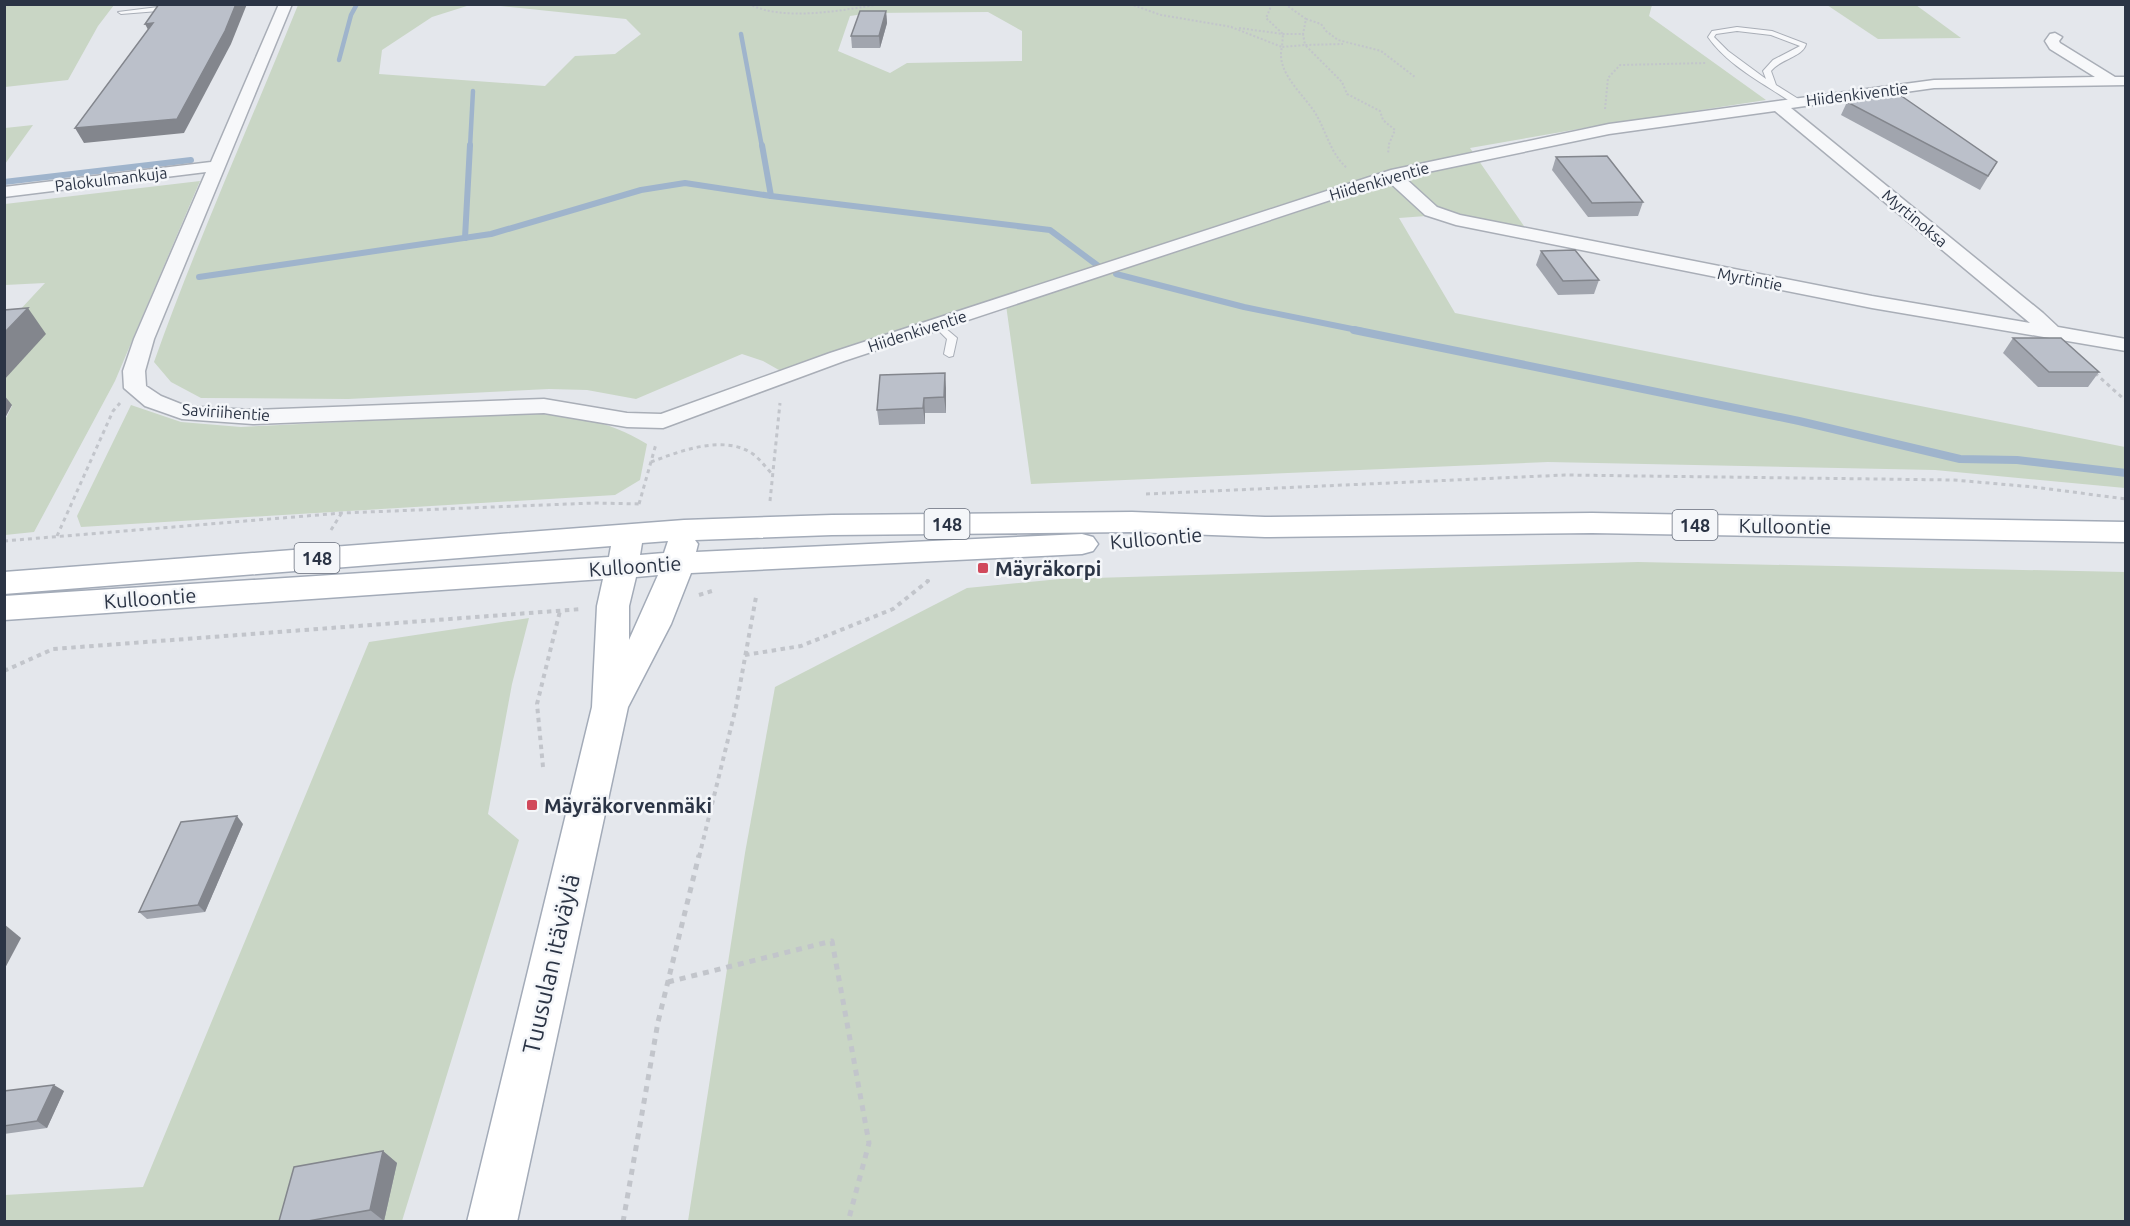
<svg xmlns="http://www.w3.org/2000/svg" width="2130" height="1226" font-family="Ubuntu,sans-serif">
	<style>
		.green { fill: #c9d6c5; fill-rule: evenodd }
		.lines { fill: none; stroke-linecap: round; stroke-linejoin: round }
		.stream-far2 { stroke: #9fb4cc; stroke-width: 4.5 }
		.stream-far1 { stroke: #9fb4cc; stroke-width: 6 }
		.stream { stroke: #9fb4cc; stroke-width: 8 }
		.lane-casing { stroke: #a9aeb7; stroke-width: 2 }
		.street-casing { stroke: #a9aeb7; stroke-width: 3 }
		.primary-casing { stroke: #a3abb8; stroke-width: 3 }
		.path-far3 { stroke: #c2c5cb; stroke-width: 2; stroke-dasharray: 2 2; stroke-linecap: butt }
		.path-far2 { stroke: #c2c5cb; stroke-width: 3; stroke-dasharray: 4 4; stroke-linecap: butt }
		.path-far1 { stroke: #c2c5cb; stroke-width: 4; stroke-dasharray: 4.5 4.5; stroke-linecap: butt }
		.path { stroke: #c2c5cb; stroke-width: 5; stroke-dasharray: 6 6; stroke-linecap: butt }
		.lane { fill: #f7f8fa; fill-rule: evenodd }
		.street { fill: #f7f8fa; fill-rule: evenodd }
		.primary { fill: #fff; fill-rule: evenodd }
		.wall { fill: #a1a5ae }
		.shaded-wall { fill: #83868d }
		.building { fill: #bbc0ca; stroke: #83868d; stroke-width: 1.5 }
		.poi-dot { fill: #d1495b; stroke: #f4f6f9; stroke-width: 2 }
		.labels { text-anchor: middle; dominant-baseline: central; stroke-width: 5; stroke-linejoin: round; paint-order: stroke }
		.far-street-label { font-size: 16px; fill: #2b3445; stroke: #f4f6f9 }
		.shield { fill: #f4f6f9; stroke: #676e7b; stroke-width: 1.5 }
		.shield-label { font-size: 18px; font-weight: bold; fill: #2b3445 }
		.street-label { font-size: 20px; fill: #2b3445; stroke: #f4f6f9 }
		.poi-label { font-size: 20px; font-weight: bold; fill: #2b3445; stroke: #f4f6f9; text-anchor: start }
		.near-street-label { font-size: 24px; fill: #2b3445; stroke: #f4f6f9 }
	</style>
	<rect width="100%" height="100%" fill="#e4e7ec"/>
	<g class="green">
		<polygon points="4,5 5,4 114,5 98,26 68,80 5,87"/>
		<path d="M 298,5 L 470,5 L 432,17 L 382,50 L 379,74 L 545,86 L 575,56 L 615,54 L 641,34 L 626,19 L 491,5 L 1652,5 L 1649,16 L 1766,100 L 1590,127 L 1470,148 L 1526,229 L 1453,214 L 1399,218 L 1455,313 L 2125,447 L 2125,488 L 1935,470 L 1548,462 L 1031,484 L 1006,305 L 786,374 L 763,361 L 742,354 L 636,399 L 587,390 L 549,389 L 348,399 L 201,398 L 171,382 L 154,362 C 197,241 250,124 298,5 ZM 988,12 L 1022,31 L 1022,61 L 907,63 L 890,73 L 838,51 L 850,16 L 870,13 Z"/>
		<polygon points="1827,5 1916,5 1961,38 1878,39"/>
		<polygon points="33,125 5,164 5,128"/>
		<polygon points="200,181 115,381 34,532 5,535 5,420 12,406 5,406 5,326 45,283 5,285 5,204"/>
		<path d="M 131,405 L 181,422 L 241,427 L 528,413 C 575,416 605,419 647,444 L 640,480 L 615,495 L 81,527 L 77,516 Z"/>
		<polygon points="1638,562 2125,572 2125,1221 688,1221 745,853 775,687 967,588 1060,579"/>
		<polygon points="529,618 512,684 488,814 519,840 402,1221 5,1222 5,1195 143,1187 369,642"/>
	</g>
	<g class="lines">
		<g class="stream-far2">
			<polyline points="741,34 762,147"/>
			<polyline points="339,60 351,15 357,4"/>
			<polyline points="470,147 473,91"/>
		</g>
		<g class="stream-far1">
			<polyline points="762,145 771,196"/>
			<polyline points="4,182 191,160"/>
			<polyline points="465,238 470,145"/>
			<polyline points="1116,274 1244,307 1362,331"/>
			<polyline points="199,277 491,234 641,190 685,183 771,196 1050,230 1097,265"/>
		</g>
		<polyline class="stream" points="1354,330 1799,421 1960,459 2017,460 2126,473"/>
		<g class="lane-casing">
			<g id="lane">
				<polygon points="182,4 171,10 121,14 118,12"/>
				<path d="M 1737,27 L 1772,31 L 1806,44 C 1803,57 1780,59 1771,71 L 1776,85 L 1800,100 L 1800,104 L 1794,104 C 1765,84 1728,66 1708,37 L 1712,31 ZM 1737,31 L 1771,35 L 1800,46 L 1773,60 L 1763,71 L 1766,79 L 1728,51 L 1714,37 L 1716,34 Z"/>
				<polygon points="938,322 957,338 953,356 949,357 944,354 947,339 933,325"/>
			</g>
		</g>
		<g class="street-casing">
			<path id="street" d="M 279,4 L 292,4 L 154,339 L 145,371 L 146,386 L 161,396 L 186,406 L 215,408 L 253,410 L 544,399 L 627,413 L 661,414 L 830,353 L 1391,170 L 1609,124 L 1934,80 L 2095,77 L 2050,49 L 2045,41 L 2050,34 L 2055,33 L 2062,37 L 2059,41 L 2060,43 L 2115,77 L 2126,77 L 2126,85 L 1934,88 L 1791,108 L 2043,313 L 2058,327 L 2126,339 L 2126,351 L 1872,308 L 1456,225 L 1425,215 L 1388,181 L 844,361 L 663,428 L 627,427 L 544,413 L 253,424 L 182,419 L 145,406 L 124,388 L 123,371 L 134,339 L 206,172 L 4,197 L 4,187 L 211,162 ZM 1775,111 L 2030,323 L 1872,296 L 1460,215 L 1437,207 L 1404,177 L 1609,134 Z"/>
		</g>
		<g class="primary-casing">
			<path id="primary" d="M 1132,512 L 1265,517 L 1592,513 L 2126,522 L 2126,542 L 1592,533 L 1265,537 L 1132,532 L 832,535 L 695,540 L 698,544 L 696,552 L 1082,534 L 1093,537 L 1098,544 L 1093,551 L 1082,554 L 691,573 L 671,624 L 628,707 L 517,1222 L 467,1222 L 592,707 L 597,606 L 603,579 L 4,620 L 4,596 L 609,557 L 611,546 L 4,594 L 4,572 L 684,520 L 832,515 ZM 668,541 L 664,553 L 640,555 L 642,543 ZM 658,575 L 629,640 L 629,606 L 636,577 Z"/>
		</g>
		<g class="path-far3">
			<path d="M 749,4 C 783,22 844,10 881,4"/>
			<polyline points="1130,4 1161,15 1232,27"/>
			<polyline points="1272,4 1266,18 1283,34 1282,47 1305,45 1342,82 1347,94 1380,111 1383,120 1395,130 1389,144 1388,154"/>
			<polyline points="1285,4 1306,19 1303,34"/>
			<polyline points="1306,19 1321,24 1326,31 1338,40 1381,51 1415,77"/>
			<path d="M 1231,27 L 1282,47 C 1275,73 1306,96 1317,116 C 1327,134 1331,154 1347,168"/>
			<polyline points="1239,28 1283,34 1303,34 1305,45 1343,44"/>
			<polyline points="1605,109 1608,78 1620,65 1707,63"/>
		</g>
		<g class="path-far2">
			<polyline points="2095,373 2126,401"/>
			<path d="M 651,462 C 680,451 724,434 753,454 C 761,460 766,468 773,475"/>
			<polyline points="1146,494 1565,475 1954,480 2034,487 2126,499"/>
			<polyline points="770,501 780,403"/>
			<polyline points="639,504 656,444"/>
			<polyline points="331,530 341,514"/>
			<polyline points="57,536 113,411 120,403"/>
			<polyline points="4,541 342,513 594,503 641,504"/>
		</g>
		<g class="path-far1">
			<polyline points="699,595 715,590"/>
			<polyline points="745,655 801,646 893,609 928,581 926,581"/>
			<polyline points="4,671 53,649 582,609"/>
			<polyline points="543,767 537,704 560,611"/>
			<polyline points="699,857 736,707 756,597"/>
		</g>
		<g class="path">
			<polyline points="668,982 832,941 869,1143 848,1222"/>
			<polyline points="623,1222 658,1022 699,855"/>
		</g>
		<use href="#lane" class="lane"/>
		<use href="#street" class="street"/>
		<use href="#primary" class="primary"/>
	</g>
	<g class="wall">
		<polygon points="886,11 887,23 880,48 852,48 851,36"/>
		<polygon points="1847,102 1997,162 1980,190 1841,115"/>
		<polygon points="1556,157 1643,202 1638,216 1588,217 1552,170"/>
		<polygon points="1541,251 1599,280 1594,294 1558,295 1536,265"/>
		<polygon points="2013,338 2099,372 2088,387 2038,387 2003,353"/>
		<polygon points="946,388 946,413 925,413 925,424 879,425 877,410"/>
		<polygon points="243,824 205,912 147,919 139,912"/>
		<polygon points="4,1091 64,1091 47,1128 4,1134"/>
		<polygon points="383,1151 397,1163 384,1221 279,1221"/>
	</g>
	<g class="shaded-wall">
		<polygon points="236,4 247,4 231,44 184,133 84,143 75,128"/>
		<polygon points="886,11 887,23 880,48 879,36"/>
		<polygon points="153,23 152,37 145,24"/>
		<polygon points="28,308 46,334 4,380 4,333"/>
		<polygon points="945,373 946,388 946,413 944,397"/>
		<polygon points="4,395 12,405 4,420"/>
		<polygon points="924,398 925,413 925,424 923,408"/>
		<polygon points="237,816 243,824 205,912 198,905"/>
		<polygon points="4,924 21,938 4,970"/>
		<polygon points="54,1085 64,1091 47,1128 37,1121"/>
		<polygon points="383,1151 397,1163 384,1221 370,1210"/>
	</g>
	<g class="building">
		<polygon points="159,4 236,4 225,31 177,119 75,128 153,23 145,24"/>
		<polygon points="860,11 886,11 879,36 851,36"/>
		<polygon points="1900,95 1997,162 1988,176 1847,102"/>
		<polygon points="1607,156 1643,202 1592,203 1556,157"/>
		<polygon points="1575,250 1599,280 1563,281 1541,251"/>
		<polygon points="28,308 4,333 4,310"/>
		<polygon points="2013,338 2061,338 2099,372 2049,372"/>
		<polygon points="945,373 944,397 924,398 923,408 877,410 880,375"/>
		<polygon points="237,816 198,905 139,912 181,822"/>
		<polygon points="54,1085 37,1121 4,1126 4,1091"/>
		<polygon points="383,1151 370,1210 308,1221 279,1221 294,1167"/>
	</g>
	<g class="poi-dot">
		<rect x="977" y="562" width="12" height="12" rx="3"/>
		<rect x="526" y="799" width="12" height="12" rx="3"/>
	</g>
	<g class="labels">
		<g class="far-street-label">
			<text transform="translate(1857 94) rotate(-7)">Hiidenkiventie</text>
			<text transform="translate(111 179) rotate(-7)">Palokulmankuja</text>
			<text transform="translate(1379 181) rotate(-16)">Hiidenkiventie</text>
			<text transform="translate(1915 218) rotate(40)">Myrtinoksa</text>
			<text transform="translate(1750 279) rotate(11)">Myrtintie</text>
			<text transform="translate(917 331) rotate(-18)">Hiidenkiventie</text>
			<text transform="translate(226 412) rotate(4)">Saviriihentie</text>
		</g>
		<g class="shield">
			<rect x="924.5" y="509" width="45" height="30" rx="4.5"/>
			<rect x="1672.5" y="510" width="45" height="30" rx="4.5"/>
			<rect x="294.5" y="543" width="45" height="30" rx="4.5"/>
		</g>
		<g class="shield-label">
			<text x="947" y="524">148</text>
			<text x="1695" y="525">148</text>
			<text x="317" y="558">148</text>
		</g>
		<g class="street-label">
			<text transform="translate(1785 526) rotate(1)">Kulloontie</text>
			<text transform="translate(1156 538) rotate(-5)">Kulloontie</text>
			<text transform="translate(635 566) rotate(-4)">Kulloontie</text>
			<text transform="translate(150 598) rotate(-4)">Kulloontie</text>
		</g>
		<g class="poi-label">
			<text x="995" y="568">Mäyräkorpi</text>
			<text x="544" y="805">Mäyräkorvenmäki</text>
		</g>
		<g class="near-street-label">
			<text transform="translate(551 964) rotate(-77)">Tuusulan itäväylä</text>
		</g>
	</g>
	<rect width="2130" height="1226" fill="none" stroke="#2b3445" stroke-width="12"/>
</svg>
